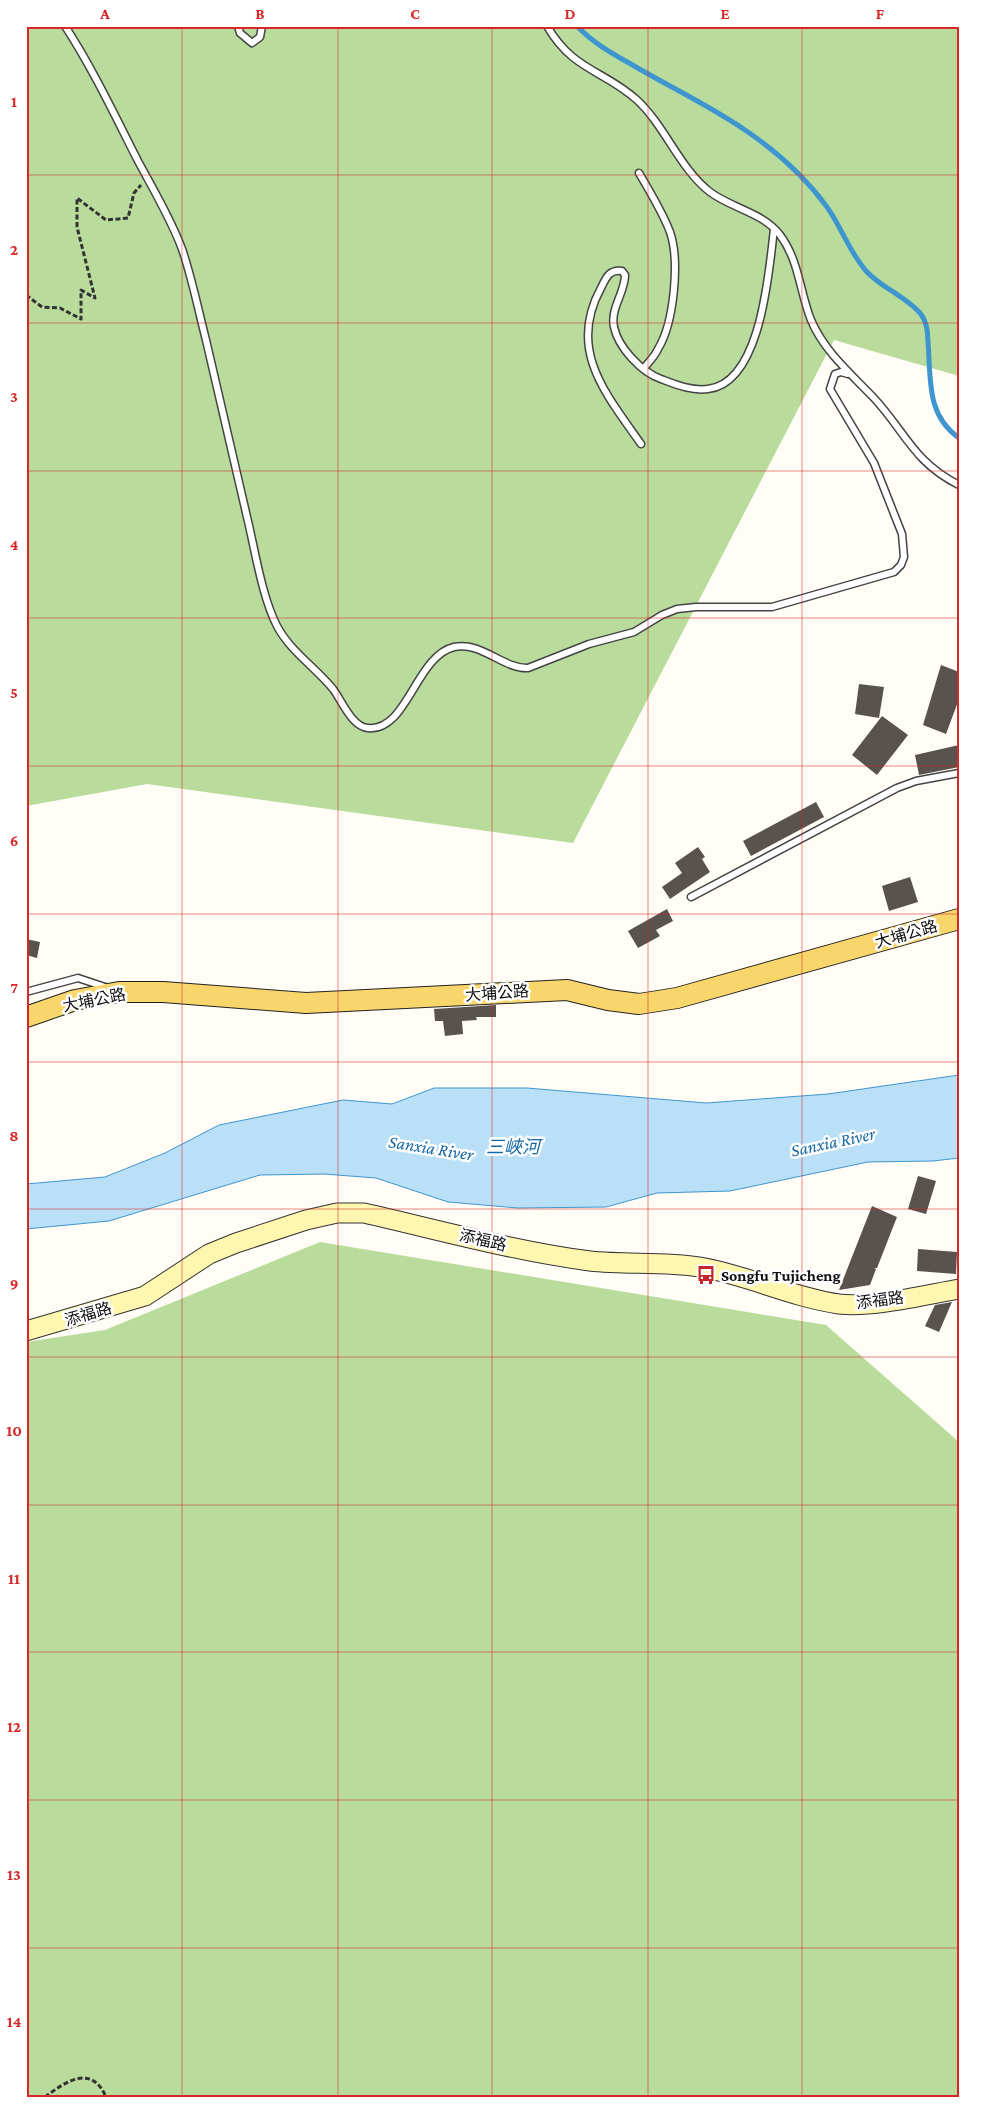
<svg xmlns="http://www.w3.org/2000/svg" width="985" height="2123" font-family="'Crimson Pro','Noto Sans TC',serif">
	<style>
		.forest { fill: #b9dc9c }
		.water { fill: #b9e0f7; stroke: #3f96cf }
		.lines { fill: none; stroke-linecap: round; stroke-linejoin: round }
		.stream { stroke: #3f96cf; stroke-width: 5 }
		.building { fill: #5a524d }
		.lane-casing { stroke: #444; stroke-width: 9 }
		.secondary-casing { stroke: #333; stroke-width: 21 }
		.primary-casing { stroke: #222; stroke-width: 22 }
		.path { stroke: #333; stroke-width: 3; stroke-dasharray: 5 2.5; stroke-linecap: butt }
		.lane { stroke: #fff; stroke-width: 6 }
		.secondary { stroke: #fff6b0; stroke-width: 19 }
		.primary { stroke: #f9d66b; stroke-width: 20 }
		.grid { fill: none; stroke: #d62828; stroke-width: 1; stroke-opacity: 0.55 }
		.labels { text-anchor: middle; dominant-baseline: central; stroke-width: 5; stroke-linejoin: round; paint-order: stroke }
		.street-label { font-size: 16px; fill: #111; stroke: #fff }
		.poi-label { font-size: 16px; font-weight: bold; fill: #111; stroke: #fff; text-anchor: start }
		.water-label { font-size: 18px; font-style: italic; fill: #1768a6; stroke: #fff }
		.neatline { fill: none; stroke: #d62828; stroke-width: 2 }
		.grid-label { font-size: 16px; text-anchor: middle; font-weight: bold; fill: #d62828 }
	</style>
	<rect width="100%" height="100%" fill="#fffdf5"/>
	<g class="forest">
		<polygon points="26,26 959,26 959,376 834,340 573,843 147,784 26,806"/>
		<polygon points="320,1242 826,1325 959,1442 959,2097 26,2097 26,1342 105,1330"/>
	</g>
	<polygon class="water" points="959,1075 959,1158 933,1161 868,1162 730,1191 657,1193 606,1207 518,1208 448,1202 376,1178 324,1174 260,1175 109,1221 26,1229 26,1184 105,1177 165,1153 219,1125 343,1100 392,1104 434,1088 527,1088 706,1103 828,1094"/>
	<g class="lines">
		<path class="stream" d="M 577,26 C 594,44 615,55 636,67 C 672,88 710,106 745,130 C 776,151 805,177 827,207 C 842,228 849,252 867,272 C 882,288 905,296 920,313 C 927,321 928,333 928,342 C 931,379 926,415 959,438"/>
	</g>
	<g class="building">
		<polygon points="941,665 959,672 959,699 946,734 923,725"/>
		<polygon points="859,684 884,687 879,718 855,714"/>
		<polygon points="882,716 908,735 877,775 852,755"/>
		<polygon points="959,745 959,767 919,775 915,755"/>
		<polygon points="816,802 824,817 751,856 743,841"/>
		<polygon points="698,847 705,857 702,859 710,872 670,899 662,887 682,873 675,863"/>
		<polygon points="910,877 918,902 889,911 882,886"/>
		<polygon points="667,909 673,921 656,930 660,936 638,948 628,931"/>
		<polygon points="26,939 40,942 37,958 26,955"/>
		<polygon points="496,1005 496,1017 476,1017 477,1020 462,1021 463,1034 445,1036 443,1021 435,1021 434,1009"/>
		<polygon points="918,1176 936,1181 926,1214 908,1209"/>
		<polygon points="872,1206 897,1217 877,1268 874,1268 876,1269 870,1285 839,1290"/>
		<polygon points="918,1249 957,1252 956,1274 917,1271"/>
		<polygon points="952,1302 939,1332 925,1326 935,1305"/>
	</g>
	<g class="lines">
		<g class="lane-casing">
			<g id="lane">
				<path d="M 65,26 C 93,69 115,116 138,161 C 153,189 171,219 182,249 C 192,278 198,309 206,340 C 220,399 233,458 247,517 C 255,550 262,597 277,626 C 290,651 316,668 333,689 C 342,701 352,727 368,728 C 407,732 416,656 454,647 C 481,641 503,669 528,668 L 589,644 L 634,632 L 662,615 L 677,609 L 696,607 L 772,607 L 894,572 L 901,565 L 904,557 L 902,534 L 874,463 L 830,389 L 835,374 L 841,372 L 848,374"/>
				<polyline points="238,26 240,33 252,43 260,37 262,26"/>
				<path d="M 547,26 C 573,71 604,70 637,100 C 665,126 680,169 710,192 C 731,208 764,213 780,235 C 799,260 800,293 811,320 C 824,351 850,373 873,397 C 905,431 913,462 959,485"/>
				<path d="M 639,173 C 650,192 662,211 670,232 C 680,261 674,323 658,349 C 655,356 649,362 644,368"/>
				<path d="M 641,444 C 606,394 567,350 601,288 C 606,278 609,269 622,271 L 625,275 C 625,293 610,308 614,327 C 618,347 641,372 661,379 C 677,385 691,391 708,389 C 762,383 769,269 774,229"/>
				<polyline points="691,897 897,788 916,781 959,773"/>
				<polyline points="26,992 78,978 108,988"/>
			</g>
		</g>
		<g class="secondary-casing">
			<path id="secondary" d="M 26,1331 L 145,1296 L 209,1254 L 236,1243 L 306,1220 L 337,1213 L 364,1213 C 439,1230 514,1251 590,1261 C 626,1265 664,1261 700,1267 C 747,1275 791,1297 839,1304 C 872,1308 925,1295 959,1289"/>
		</g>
		<g class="primary-casing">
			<polyline id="primary" points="26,1017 75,1000 119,992 163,992 306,1003 567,990 608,1000 639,1004 677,998 959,919"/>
		</g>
		<g class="path">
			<polyline points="26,295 42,307 60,308 81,319 81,290 95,298 77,227 77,198 106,220 128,218 134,193 141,185"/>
			<path d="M 45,2097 C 66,2081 92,2064 106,2097"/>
		</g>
		<use href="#lane" class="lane"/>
		<use href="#secondary" class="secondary"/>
		<use href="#primary" class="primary"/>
	</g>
	<path class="grid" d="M 182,26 L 182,2097M 338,26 L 338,2097M 492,26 L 492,2097M 648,26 L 648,2097M 802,26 L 802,2097M 26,175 L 959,175M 26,323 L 959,323M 26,471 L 959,471M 26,618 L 959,618M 26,766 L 959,766M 26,914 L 959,914M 26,1062 L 959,1062M 26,1209 L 959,1209M 26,1357 L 959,1357M 26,1505 L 959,1505M 26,1652 L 959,1652M 26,1800 L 959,1800M 26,1948 L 959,1948"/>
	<defs>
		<g id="bus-bare" transform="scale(1.5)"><path d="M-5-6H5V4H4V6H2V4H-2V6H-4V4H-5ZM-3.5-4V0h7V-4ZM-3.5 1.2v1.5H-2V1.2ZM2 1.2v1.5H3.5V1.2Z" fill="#c4262e" stroke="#fff" stroke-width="2.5" paint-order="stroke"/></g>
	</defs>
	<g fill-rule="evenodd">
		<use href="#bus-bare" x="706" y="1275"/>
	</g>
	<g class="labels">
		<g class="street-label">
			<text transform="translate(906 934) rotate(-16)">大埔公路</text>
			<text transform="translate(497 993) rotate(-4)">大埔公路</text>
			<text transform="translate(94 1000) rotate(-11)">大埔公路</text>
			<text transform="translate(483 1240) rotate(13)">添福路</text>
			<text transform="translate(880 1300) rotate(-7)">添福路</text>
			<text transform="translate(88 1314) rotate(-16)">添福路</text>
		</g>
		<g class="poi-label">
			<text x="721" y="1275">Songfu Tujicheng</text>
		</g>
		<g class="water-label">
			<text transform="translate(833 1142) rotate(-12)">Sanxia River</text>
			<text x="513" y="1147">三峽河</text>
			<text transform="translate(431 1148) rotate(9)">Sanxia River</text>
		</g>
	</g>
	<rect width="985" height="2123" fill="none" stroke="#ffffff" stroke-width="55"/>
	<rect x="28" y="28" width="930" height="2068" class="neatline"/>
	<g class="grid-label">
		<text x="105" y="19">A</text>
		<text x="260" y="19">B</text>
		<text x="415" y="19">C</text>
		<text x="570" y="19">D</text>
		<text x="725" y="19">E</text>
		<text x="880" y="19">F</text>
		<text x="14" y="107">1</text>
		<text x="14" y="255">2</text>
		<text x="14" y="402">3</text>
		<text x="14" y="550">4</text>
		<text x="14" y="698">5</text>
		<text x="14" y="846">6</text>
		<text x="14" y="993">7</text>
		<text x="14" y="1141">8</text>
		<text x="14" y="1289">9</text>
		<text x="14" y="1436">10</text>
		<text x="14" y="1584">11</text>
		<text x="14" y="1732">12</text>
		<text x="14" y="1880">13</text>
		<text x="14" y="2027">14</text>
	</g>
</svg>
